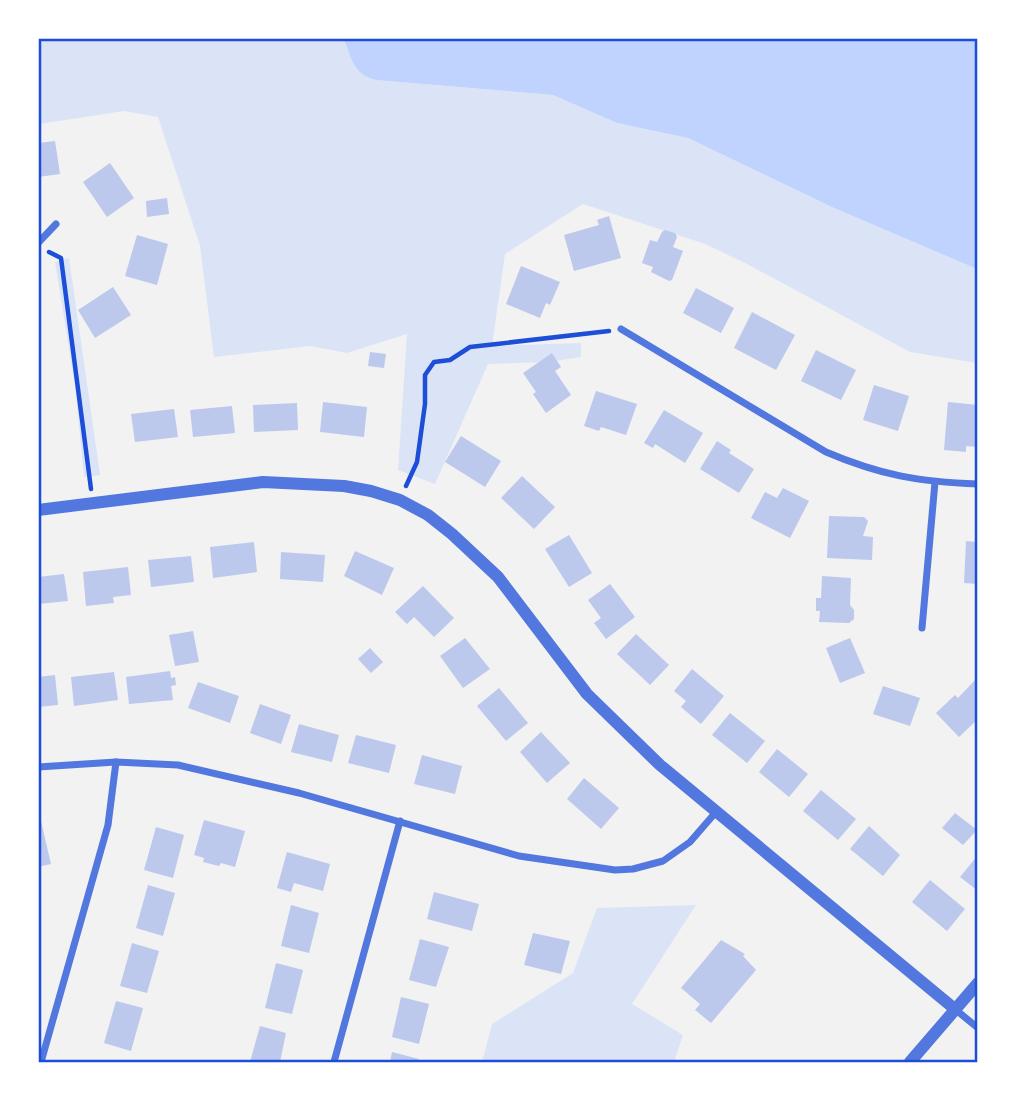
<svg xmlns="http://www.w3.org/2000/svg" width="1016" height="1101" font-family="Poppins,sans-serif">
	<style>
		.green { fill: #dbe4f7 }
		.water { fill: #bfd3fe }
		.building { fill: #bdc9ec }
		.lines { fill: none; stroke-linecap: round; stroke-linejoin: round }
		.path { stroke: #1d4ed8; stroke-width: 4.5 }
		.minor { stroke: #5277de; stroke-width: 7 }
		.tertiary { stroke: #5277de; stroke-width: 12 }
		.neatline { fill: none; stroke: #1d4ed8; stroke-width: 2.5 }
	</style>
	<rect width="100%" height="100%" fill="#f2f2f2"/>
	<g class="green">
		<polygon points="38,39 344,39 357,69 376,80 553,95 617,123 688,138 834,208 977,269 977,363 910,352 747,264 705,244 583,204 505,254 492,346 581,343 581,357 548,362 488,364 435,484 398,470 407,334 347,353 310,346 214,357 200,246 158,117 124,111 39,124"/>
		<polygon points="69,258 100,475 84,477 75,385 55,262"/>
		<polygon points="696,905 632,1004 683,1035 674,1062 482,1062 492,1024 573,973 597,908"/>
	</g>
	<path class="water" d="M 344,39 L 977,39 L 977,269 L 834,208 L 688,138 L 617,123 L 553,95 L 376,80 C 353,74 352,59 344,39 Z"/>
	<g class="building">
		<polygon points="55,141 60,174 38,177 38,143"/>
		<polygon points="110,163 134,198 107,217 83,182"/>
		<polygon points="167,198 169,214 147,217 146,201"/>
		<polygon points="609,216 621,258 574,271 564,235 599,225 597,220"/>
		<polygon points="665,230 675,233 677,237 673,247 683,251 672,280 669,281 651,272 653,267 642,263 650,240 657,242 662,232"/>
		<polygon points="137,235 168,244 157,285 125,276"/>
		<polygon points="521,266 560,282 550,305 546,303 540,318 506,304"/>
		<polygon points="113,287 131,315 95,338 78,310"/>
		<polygon points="696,288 734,308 721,333 683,313"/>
		<polygon points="752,312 795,335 776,370 734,348"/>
		<polygon points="816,350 856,370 841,400 801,381"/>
		<polygon points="370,352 386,354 384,368 368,366"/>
		<polygon points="552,353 561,367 555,371 571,395 546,413 533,394 536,392 523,373"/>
		<polygon points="874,385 909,396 898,431 863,420"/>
		<polygon points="596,391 637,404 626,435 601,427 599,431 584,426"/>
		<polygon points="323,402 367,407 364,437 320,432"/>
		<polygon points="948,402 978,405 978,447 966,446 966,452 944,450"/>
		<polygon points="297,403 298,430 254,432 253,405"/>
		<polygon points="232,406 235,433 193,437 190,410"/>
		<polygon points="174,409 178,437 135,442 131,414"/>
		<polygon points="664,410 703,433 685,463 655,444 653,448 644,443"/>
		<polygon points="461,436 501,461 485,487 445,462"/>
		<polygon points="717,441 731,450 729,453 754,469 739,493 700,469"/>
		<polygon points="522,476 555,507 534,529 501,498"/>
		<polygon points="783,488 809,501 790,538 751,518 765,492 777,498"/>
		<polygon points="829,516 864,517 868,521 863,536 873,537 872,560 827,558"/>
		<polygon points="569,535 592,573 569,587 545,549"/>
		<polygon points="966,541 978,542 978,584 964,583"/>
		<polygon points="254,542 257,572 213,578 210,547"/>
		<polygon points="355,551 394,568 382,595 344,576"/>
		<polygon points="281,552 325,555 323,582 280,579"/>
		<polygon points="191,556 194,582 151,587 148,560"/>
		<polygon points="128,567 131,595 113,597 114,603 86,606 83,572"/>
		<polygon points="64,574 68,601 38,604 38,577"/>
		<polygon points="822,576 851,578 850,605 854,610 854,619 849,623 819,622 820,611 816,611 816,598 821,598"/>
		<polygon points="610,584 635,617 606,639 594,623 601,618 588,600"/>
		<polygon points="423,586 454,618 434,637 414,617 407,624 395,612"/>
		<polygon points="193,631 199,662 175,666 169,635"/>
		<polygon points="636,634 669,665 650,685 617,654"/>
		<polygon points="465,638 490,669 463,688 440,656"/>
		<polygon points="850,638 865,673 840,683 826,648"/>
		<polygon points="370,648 383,662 371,673 358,659"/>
		<polygon points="692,669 724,696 701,724 681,707 686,701 674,691"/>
		<polygon points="170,671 171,678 175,677 176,685 171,686 173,700 129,704 126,677"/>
		<polygon points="114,672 118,700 74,706 71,677"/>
		<polygon points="55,675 58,705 38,707 38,677"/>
		<polygon points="975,680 978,682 978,719 959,737 936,713 955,695 958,698"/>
		<polygon points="198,682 239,696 230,723 188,708"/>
		<polygon points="883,686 920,698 910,726 873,714"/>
		<polygon points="499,688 528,723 506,741 477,706"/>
		<polygon points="260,704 291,715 281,744 250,733"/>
		<polygon points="730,713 765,741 747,763 712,735"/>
		<polygon points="299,724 339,735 332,762 291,752"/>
		<polygon points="541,732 570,763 547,783 520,752"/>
		<polygon points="356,735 396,745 389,773 348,763"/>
		<polygon points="777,749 808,774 789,797 759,772"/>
		<polygon points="422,755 462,766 455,794 414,784"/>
		<polygon points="584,778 619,808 601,829 567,799"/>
		<polygon points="821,790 856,819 838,840 803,811"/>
		<polygon points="955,813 977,830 963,845 942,828"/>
		<polygon points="204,820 245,831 235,867 221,863 219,866 203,862 204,858 194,855"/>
		<polygon points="41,821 51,864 38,867 38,822"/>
		<polygon points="869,826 900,855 883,876 850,849"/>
		<polygon points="156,827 184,835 173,878 144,870"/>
		<polygon points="287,852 330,864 323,891 294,883 291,892 277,888"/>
		<polygon points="978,855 978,891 960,877"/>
		<polygon points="930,880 965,909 947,931 912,902"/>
		<polygon points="148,885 175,893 163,936 136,928"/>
		<polygon points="434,892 479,904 472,931 427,919"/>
		<polygon points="291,905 319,913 309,953 281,946"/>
		<polygon points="533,933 570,941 561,974 524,965"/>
		<polygon points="420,939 449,947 436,987 409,980"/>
		<polygon points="721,940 745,954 743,956 756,970 711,1023 695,1010 700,1004 681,988"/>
		<polygon points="132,943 159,951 147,993 120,986"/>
		<polygon points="276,963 303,970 292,1014 265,1008"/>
		<polygon points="401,997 429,1004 419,1044 392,1037"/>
		<polygon points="116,1001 143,1008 131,1051 104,1043"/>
		<polygon points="260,1026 286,1033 280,1062 250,1062"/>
		<polygon points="392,1052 419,1059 418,1062 390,1062"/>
	</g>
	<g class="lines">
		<g class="path">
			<polyline points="49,252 61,258 91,489"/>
			<polyline points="406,486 417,462 425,404 425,375 434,362 450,360 470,347 609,331"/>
		</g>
		<g class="minor">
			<polyline points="38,243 56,224"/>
			<path d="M 621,329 L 826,452 C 880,475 919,482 978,484"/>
			<polyline points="922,628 935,482"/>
			<polyline points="38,767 116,762 178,765 299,793 519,856 615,870 633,869 663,861 690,842 716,812"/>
			<polyline points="956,1010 978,1028"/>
			<polyline points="41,1062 108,825 116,762"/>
			<polyline points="334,1062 400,821"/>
		</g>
		<g class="tertiary">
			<polyline points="38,510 263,482 344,486 371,491 400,500 428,515 452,534 498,577 587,694 660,765 956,1010"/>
			<polyline points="910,1062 978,983"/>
		</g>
	</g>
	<rect width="1016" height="1101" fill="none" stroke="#ffffff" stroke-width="80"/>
	<rect x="40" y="40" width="936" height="1021" class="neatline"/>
</svg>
